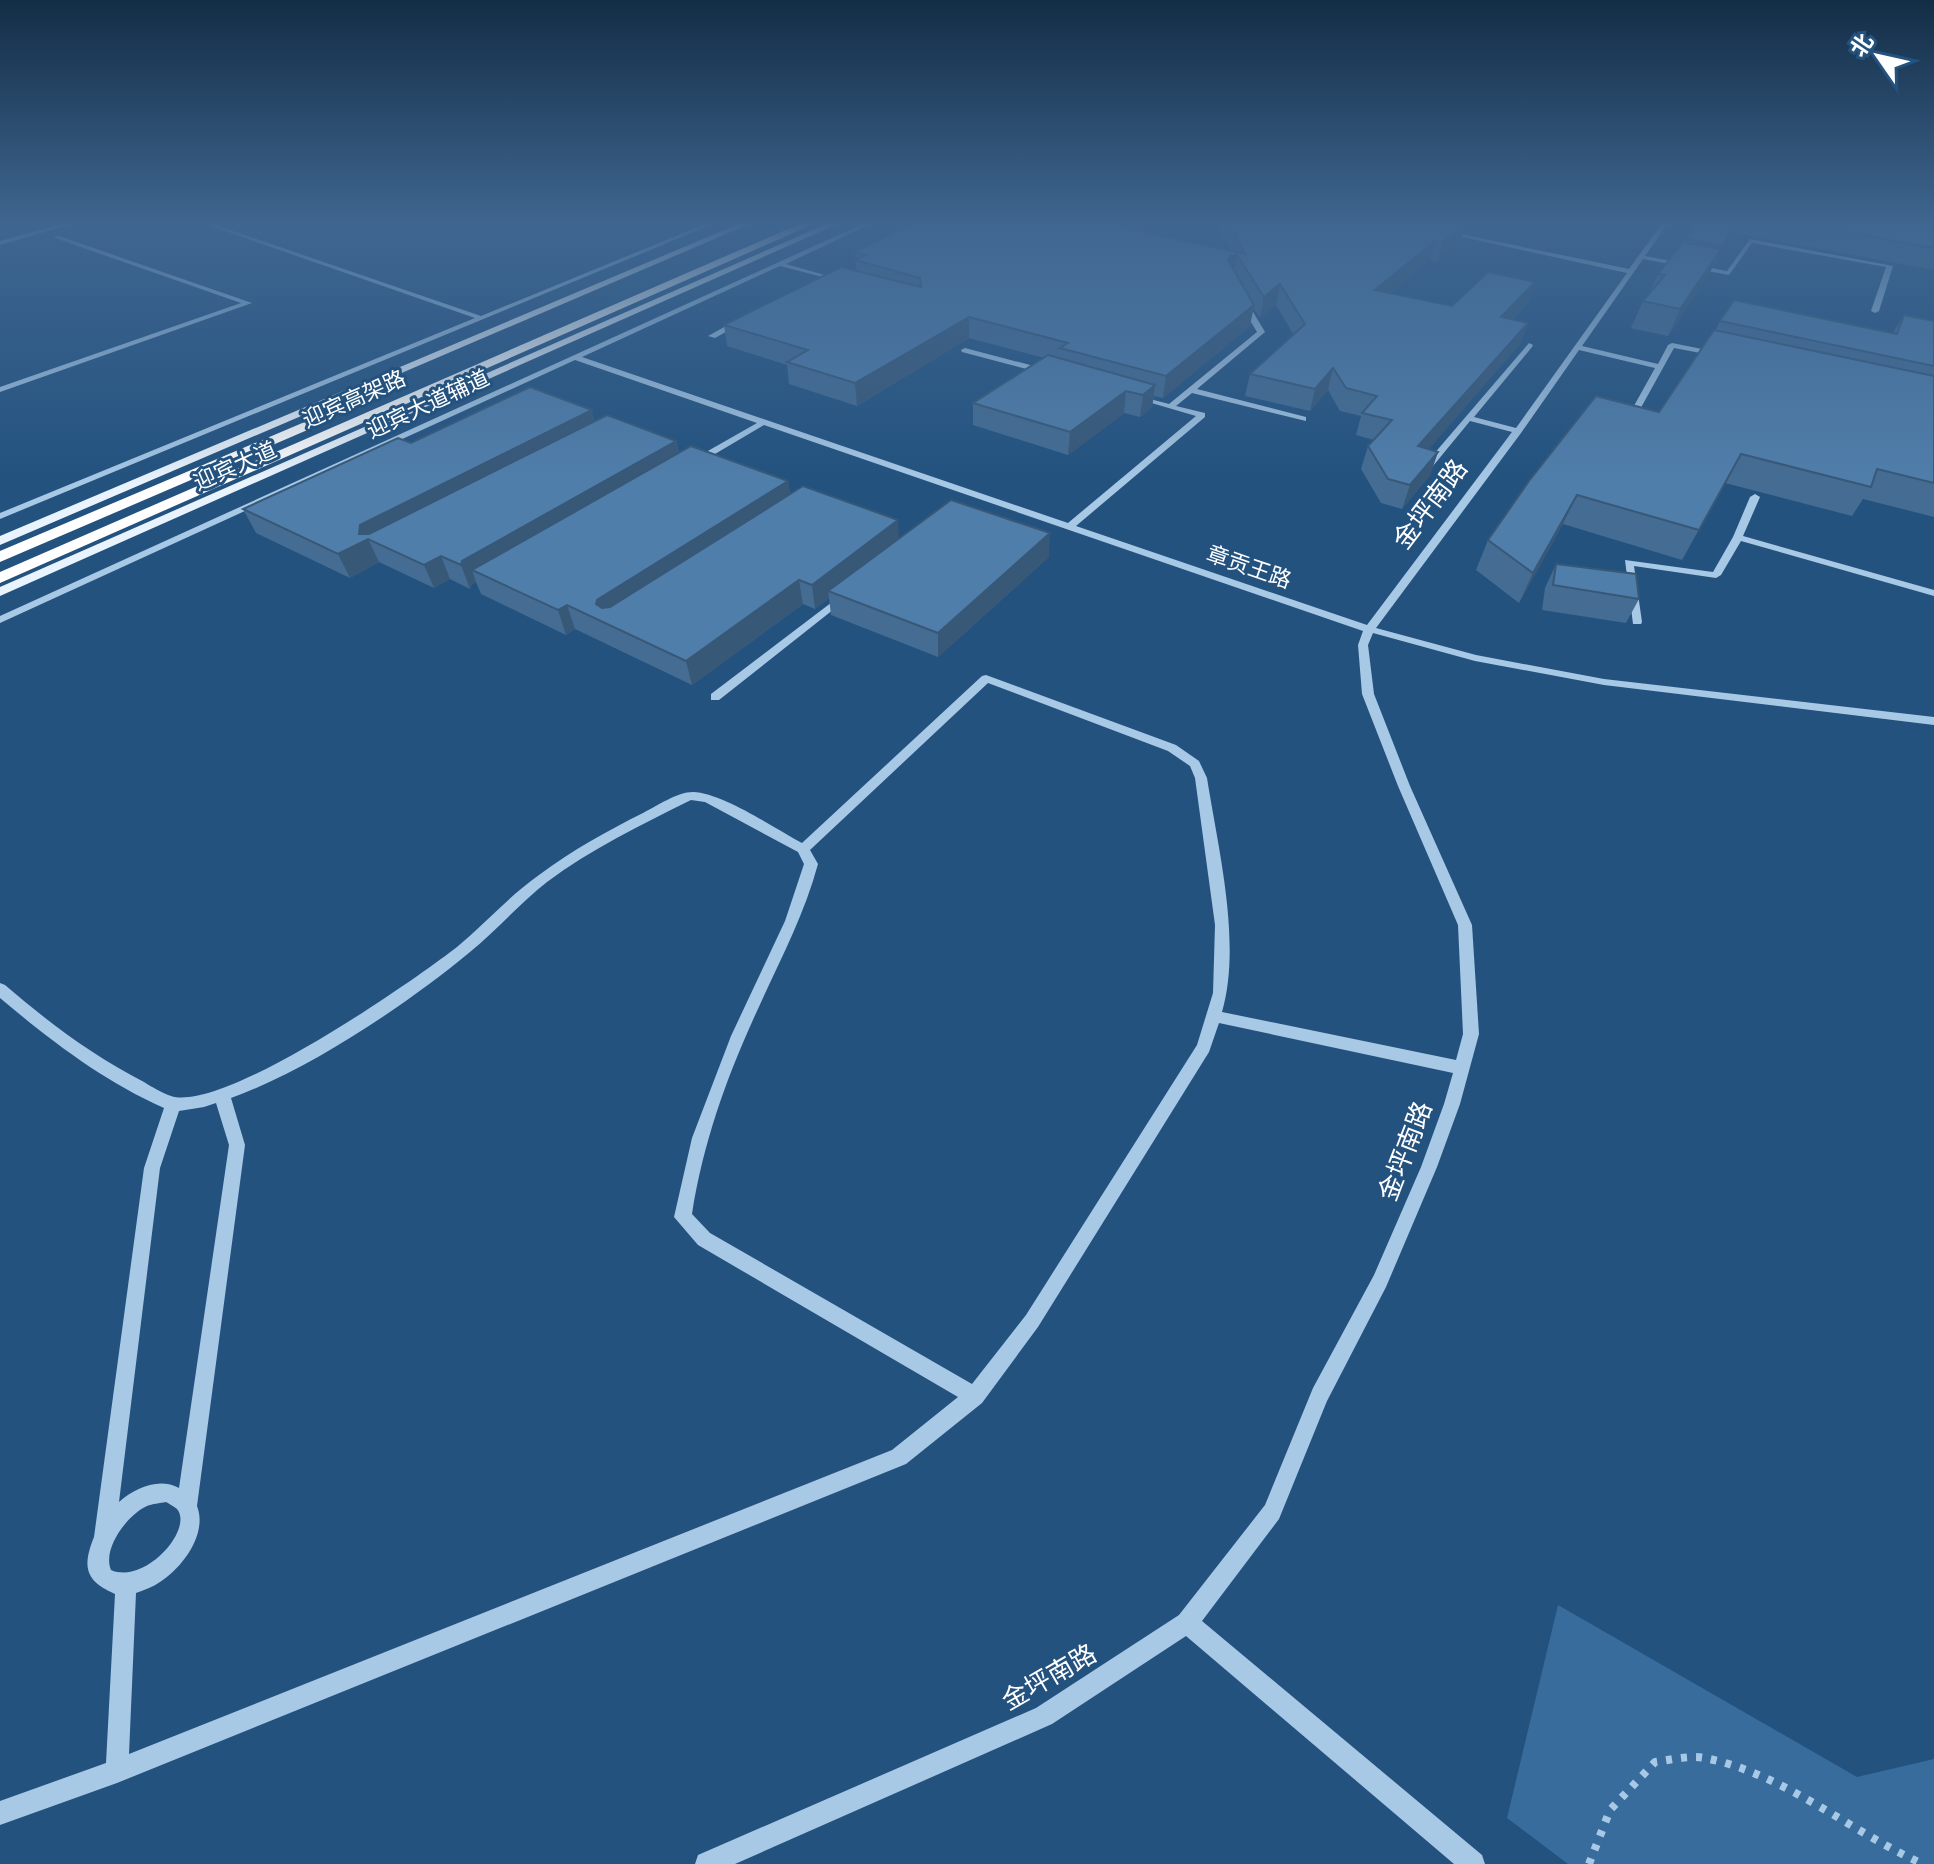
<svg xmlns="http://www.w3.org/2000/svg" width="1934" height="1864" font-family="Poppins,'Noto Sans SC',sans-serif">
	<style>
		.green { fill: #376c9c }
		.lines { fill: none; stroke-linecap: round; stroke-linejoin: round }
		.path { stroke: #a8c9e6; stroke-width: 8; stroke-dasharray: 6 9; stroke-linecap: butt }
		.minor { fill: #a8c9e6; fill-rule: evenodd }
		.major { fill: #e9f3fd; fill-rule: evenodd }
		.highway { fill: #fff; fill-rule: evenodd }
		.wall { fill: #456c92 }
		.shaded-wall { fill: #385877 }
		.building { fill: #507eaa; stroke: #385877; stroke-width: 2 }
		.labels { text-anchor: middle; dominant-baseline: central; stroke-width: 6; stroke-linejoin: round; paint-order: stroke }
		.far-street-label { font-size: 22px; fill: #fff; stroke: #23527f }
		.street-label { font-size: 26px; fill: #fff; stroke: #23527f }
	</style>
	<rect width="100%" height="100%" fill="#23527f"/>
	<polygon class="green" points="1558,1605 1857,1777 1934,1759 1934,1864 1568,1864 1507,1818"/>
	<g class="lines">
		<path class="path" d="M 1589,1864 L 1610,1810 L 1655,1762 C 1670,1760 1690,1755 1705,1758 C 1785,1774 1849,1831 1923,1864"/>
		<g class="minor">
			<polygon points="70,222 79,222 0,245 0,241"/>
			<polygon points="199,222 207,222 481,316 710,222 718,222 0,519 0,513 475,318"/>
			<path d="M 867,222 L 875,222 L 786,264 L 842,280 L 842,282 L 780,266 L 582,357 L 1068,523 L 1196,416 L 1131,397 L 1135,395 L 1169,404 L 1257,332 L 1239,302 L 1246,300 L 1265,332 L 1197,389 L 1306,417 L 1306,421 L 1192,393 L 1176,406 L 1205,413 L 1205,417 L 1076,526 L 1367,625 L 1512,432 L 1470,421 L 1433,466 L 1427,466 L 1427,462 L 1529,343 L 1533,345 L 1532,347 L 1474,417 L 1516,428 L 1627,273 L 1458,236 L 1456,233 L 1629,269 L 1663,222 L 1669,222 L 1645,256 L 1727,271 L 1750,239 L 1893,266 L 1879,311 L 1875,313 L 1871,311 L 1886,267 L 1752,243 L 1729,275 L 1643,259 L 1582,346 L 1658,364 L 1668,345 L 1672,343 L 1722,353 L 1722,357 L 1674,348 L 1638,413 L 1634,415 L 1630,413 L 1655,368 L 1579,350 L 1521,433 L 1376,628 L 1476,655 L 1604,679 L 1934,717 L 1934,725 L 1604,685 L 1475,661 L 1373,633 L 1368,645 L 1374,694 L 1410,786 L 1472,925 L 1479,1034 L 1460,1104 L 1437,1167 L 1386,1287 L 1327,1401 L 1279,1519 L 1202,1621 L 1482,1855 L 1485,1864 L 1454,1864 L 1186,1636 L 1052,1724 L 735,1864 L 695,1864 L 698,1855 L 1036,1708 L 1179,1615 L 1265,1505 L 1313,1388 L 1374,1275 L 1421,1167 L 1444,1104 L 1453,1073 L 1219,1023 L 1209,1052 L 1038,1327 L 982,1403 L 906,1464 L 117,1783 L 0,1825 L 0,1801 L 106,1763 L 115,1594 C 85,1581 82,1567 94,1537 L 144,1168 L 164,1108 C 103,1081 50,1040 0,998 L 0,983 L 5,985 C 48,1022 93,1056 144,1082 C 152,1087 162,1093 171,1096 C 223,1113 412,982 457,947 C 485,924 509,896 539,875 C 571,851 607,831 643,813 C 657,806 677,792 693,792 C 723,793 774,828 802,843 L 982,676 L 986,675 L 1176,745 L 1199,761 L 1207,778 C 1218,848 1242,943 1222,1012 L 1456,1060 L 1463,1034 L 1458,925 L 1398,786 L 1362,694 L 1358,645 L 1363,631 L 764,425 L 698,464 L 692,464 L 692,460 L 757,423 L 575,360 L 0,623 L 0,616 ZM 988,683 L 1168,751 L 1190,766 L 1195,778 L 1215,925 L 1213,993 L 1197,1045 L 1026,1315 L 972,1384 L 710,1233 L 692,1214 C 703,1143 727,1076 757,1011 C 779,962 804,916 818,864 L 810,850 ZM 691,800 L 705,802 L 798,852 L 804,864 L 785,921 L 731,1036 L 692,1138 L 674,1217 L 698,1245 L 958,1397 L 892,1450 L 129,1754 L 136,1593 C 144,1590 153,1587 160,1582 C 182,1568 208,1534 197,1506 L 245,1145 L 231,1098 C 309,1070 406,1005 470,952 C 497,930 520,903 547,882 C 591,849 641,825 691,800 ZM 216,1103 L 229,1145 L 179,1488 C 159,1477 135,1488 119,1502 L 160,1168 L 179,1111 L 204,1107 ZM 166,1502 C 168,1503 175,1507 177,1509 C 194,1529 145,1585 111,1570 C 102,1549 127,1515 147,1506 C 152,1504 160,1503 166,1502 Z"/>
			<polygon points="55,236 59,236 252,303 0,392 0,387 241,303 55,238"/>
			<polygon points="737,320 744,322 715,338 708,336"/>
			<polygon points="965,348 1049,370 1050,372 1046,374 962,352 961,350"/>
			<polygon points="1755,494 1760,497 1743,536 1934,590 1934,596 1741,541 1721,575 1716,578 1634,566 1642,622 1641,624 1633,624 1625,560 1713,572 1733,537 1750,497"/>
			<polygon points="844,593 848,594 848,598 719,700 711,700 711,694"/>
		</g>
		<g class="major">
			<polygon points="743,222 754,222 0,545 0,536"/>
			<polygon points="831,222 842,222 0,596 0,587"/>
		</g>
		<g class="highway">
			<polygon points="804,222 818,222 0,583 0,572"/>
			<polygon points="307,421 312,422 312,428 0,562 0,551"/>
		</g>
	</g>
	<g class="wall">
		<polygon points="1216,222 1333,222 1460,241 1437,262 1430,260 1391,293 1452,306 1528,303 1512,320 1528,323 1520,344 1428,449 1438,452 1430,475 1402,509 1381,503 1361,469 1368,446 1374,440 1356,435 1361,416 1340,411 1328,390 1310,411 1245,396 1250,374 1294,335 1276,305 1260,318 1253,308 1250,326 1163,398 1154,396 1152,407 1140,417 1124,413 1068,455 973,425 973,403 1044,358 969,338 857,406 789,384 787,365 727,346 724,325 856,271 855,252 1145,232 1230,250"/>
		<polygon points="1675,222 1934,222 1934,270 1731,232 1709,274 1668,336 1631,328 1643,301 1650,292 1658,274 1684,242 1693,225"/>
		<polygon points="1904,315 1934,321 1934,517 1863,499 1852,516 1725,483 1682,560 1563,524 1519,603 1476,570 1488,540 1659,412 1715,331 1720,321 1893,333"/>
		<polygon points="595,421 676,441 679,453 788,481 790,494 899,539 1049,557 938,657 831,615 829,598 815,609 803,604 692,685 575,629 566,635 481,594 476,582 472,584 470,589 450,579 434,588 379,562 350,578 256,533 243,509"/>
		<polygon points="1556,564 1639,599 1626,623 1542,610 1545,588"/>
	</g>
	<g class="shaded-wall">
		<polygon points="1132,222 1162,222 1120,247 1122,227"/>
		<polygon points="1466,222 1460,241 1437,262 1443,242"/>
		<polygon points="1435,241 1430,260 1370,310 1375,290"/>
		<polygon points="1721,249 1709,274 1668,336 1680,309"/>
		<polygon points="1237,255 1233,275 1228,260 1230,256"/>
		<polygon points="1535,282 1528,303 1494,338 1501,317"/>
		<polygon points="1280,284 1276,305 1260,318 1264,297"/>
		<polygon points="1254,305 1250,326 1163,398 1166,376"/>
		<polygon points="969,317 969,338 857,406 855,383"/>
		<polygon points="1528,323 1520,344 1411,470 1418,446"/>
		<polygon points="1333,368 1328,390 1310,411 1315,389"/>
		<polygon points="1155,385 1152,407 1140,417 1143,395"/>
		<polygon points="1126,391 1124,413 1068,455 1070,432"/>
		<polygon points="592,410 598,432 368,539 379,562 350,578 338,554 359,534 360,525"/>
		<polygon points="676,441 681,463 472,570 476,582 472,584 470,589 461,565 462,561"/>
		<polygon points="1438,452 1430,475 1402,509 1410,485"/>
		<polygon points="788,481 791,504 606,623 596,604 597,600"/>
		<polygon points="1577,495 1563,524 1519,603 1533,573"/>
		<polygon points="898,520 899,544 828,591 829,598 815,609 812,585"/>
		<polygon points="1050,533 1049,557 938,657 938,633"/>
		<polygon points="441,556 450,579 434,588 424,565"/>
		<polygon points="799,580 803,604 692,685 686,661"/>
		<polygon points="567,605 575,629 566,635 558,610"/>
	</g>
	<g class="building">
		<polygon points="917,222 1132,222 1122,227 1245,254 1229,222 1333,222 1345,224 1348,222 1465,222 1443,242 1435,241 1375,290 1452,306 1488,272 1535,282 1501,317 1528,323 1418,446 1438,452 1410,485 1388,479 1368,446 1392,420 1362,413 1377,396 1346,388 1333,368 1315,389 1250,374 1305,324 1280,284 1264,297 1237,255 1230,256 1228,260 1254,305 1166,376 1060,348 1068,343 969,317 855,383 787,362 808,350 724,325 841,267 921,287 920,278 855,260 866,255 855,252"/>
		<polygon points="1694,222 1735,222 1723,246 1685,239"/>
		<polygon points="1788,222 1934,222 1934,248"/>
		<polygon points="1683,242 1721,249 1680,309 1643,301 1665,275 1658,274"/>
		<polygon points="1734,300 1897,334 1904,315 1934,321 1934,366 1720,321"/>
		<polygon points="1714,330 1934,376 1934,483 1877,469 1871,487 1741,454 1699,530 1577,495 1533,573 1488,540 1529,481 1596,396 1659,412"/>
		<polygon points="1048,355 1155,385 1143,395 1126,391 1070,432 973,403"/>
		<polygon points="530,387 592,410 360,525 359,534 369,534 607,415 676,441 462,561 461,565 441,556 424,565 368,539 338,554 243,509 398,438 411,443"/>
		<polygon points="691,446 788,481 597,600 596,604 602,608 610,607 803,486 898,520 812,585 799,580 686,661 567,605 558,610 472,570"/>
		<polygon points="951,500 1050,533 938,633 828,591"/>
		<polygon points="1556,564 1636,574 1639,599 1553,585"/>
	</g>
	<linearGradient id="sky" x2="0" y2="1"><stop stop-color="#132d46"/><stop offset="0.46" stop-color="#3f6690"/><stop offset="1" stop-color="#3f6690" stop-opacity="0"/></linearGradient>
	<rect width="1934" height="483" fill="url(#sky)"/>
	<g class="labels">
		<g class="far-street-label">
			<text transform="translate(354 399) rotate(-24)">迎宾高架路</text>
			<text transform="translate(428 404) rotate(-25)">迎宾大道辅道</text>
			<text transform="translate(235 466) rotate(-24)">迎宾大道</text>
			<text transform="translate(1249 567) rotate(19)">章贡王路</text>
		</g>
		<g class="street-label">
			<text transform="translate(1430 504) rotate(-53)">金坪南路</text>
			<text transform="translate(1405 1151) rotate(-69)">金坪南路</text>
			<text transform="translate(1049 1677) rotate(-30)">金坪南路</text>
		</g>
	</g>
	<g transform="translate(1878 56) rotate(304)" stroke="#23527f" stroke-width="6" paint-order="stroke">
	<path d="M0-6L14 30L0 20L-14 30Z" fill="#ffffff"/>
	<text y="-12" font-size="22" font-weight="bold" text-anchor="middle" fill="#ffffff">北</text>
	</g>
</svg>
